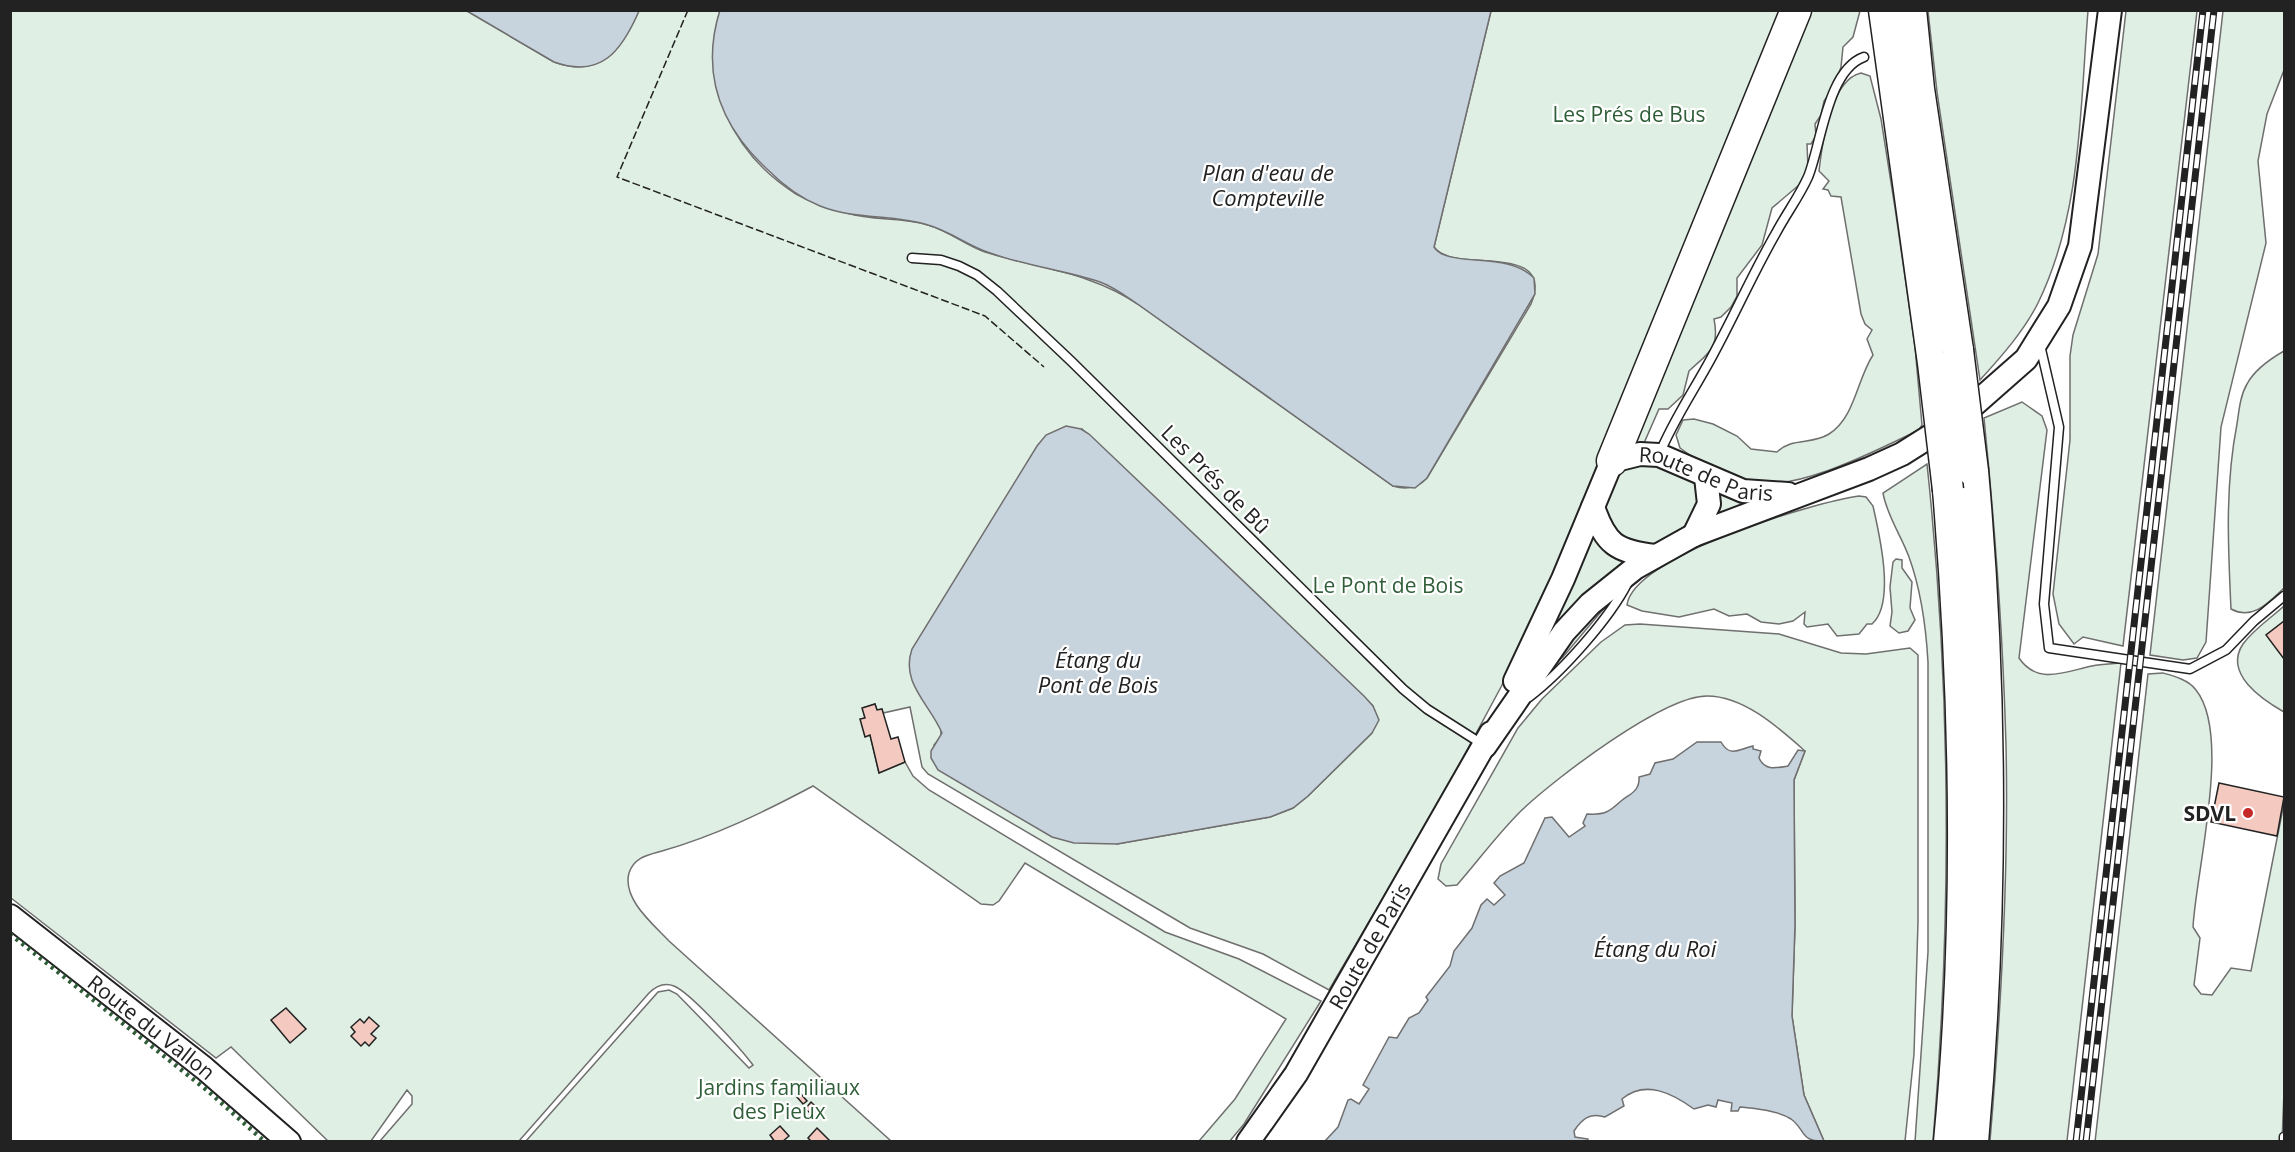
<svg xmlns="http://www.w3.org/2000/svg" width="2295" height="1152" font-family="'Open Sans',sans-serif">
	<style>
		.green { fill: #e0efe3; stroke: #6f6f6f; stroke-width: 1.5; fill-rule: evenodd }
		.water { fill: #c7d3dd; stroke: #6f6f6f; stroke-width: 1.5 }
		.building { fill: #f3c9c0; stroke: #222; stroke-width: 1.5 }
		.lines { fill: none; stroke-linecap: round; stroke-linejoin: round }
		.lane-casing { stroke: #222; stroke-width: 11 }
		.secondary-casing { stroke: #222; stroke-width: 26 }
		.highway-casing { stroke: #222; stroke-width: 33 }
		.lane { stroke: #fff; stroke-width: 8 }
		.secondary { stroke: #fff; stroke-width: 22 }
		.highway { stroke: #fff; stroke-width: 30 }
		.rail-casing { stroke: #222; stroke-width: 7 }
		.rail { stroke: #fff; stroke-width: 4.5; stroke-dasharray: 14; stroke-linecap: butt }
		.highway-bridge-casing { stroke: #222; stroke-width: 33; stroke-linecap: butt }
		.highway-bridge { stroke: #fff; stroke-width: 30 }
		.hedge { stroke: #2f5e38; stroke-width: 4.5; stroke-dasharray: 3 4.5; stroke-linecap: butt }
		.fence { stroke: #222; stroke-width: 1.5; stroke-dasharray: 8 3; stroke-linecap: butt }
		.poi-dot { fill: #c62828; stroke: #fff; stroke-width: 2 }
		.labels { text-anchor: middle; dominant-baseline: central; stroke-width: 4.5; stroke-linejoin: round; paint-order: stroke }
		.park-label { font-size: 21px; fill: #2f5e38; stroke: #fff }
		.street-label { font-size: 21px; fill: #222; stroke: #fff }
		.poi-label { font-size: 21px; font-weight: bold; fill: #222; stroke: #fff; text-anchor: end }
		.water-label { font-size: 22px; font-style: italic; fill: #222; stroke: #fff }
	</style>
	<rect width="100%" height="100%" fill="#fff"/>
	<g class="green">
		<path d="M 10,11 L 467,11 L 554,62 C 602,79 621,49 639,11 L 720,11 C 698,83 733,154 796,194 C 810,202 831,209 847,213 C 873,221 902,217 928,225 C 949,231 965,245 985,252 C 1040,269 1091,272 1139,305 L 1393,486 C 1406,490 1418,488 1427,478 L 1531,304 C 1557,240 1452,275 1434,247 L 1491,11 L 1785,11 L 1625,393 L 1554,578 L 1501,687 L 1437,806 L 1329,990 L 1263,954 L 1190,928 L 928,774 L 922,767 L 910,707 L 883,713 L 882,709 L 877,710 L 875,704 L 863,708 L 865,718 L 861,719 L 865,736 L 870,735 L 879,773 L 905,762 L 913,776 L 929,790 L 1165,932 L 1239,959 L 1321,1001 L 1244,1124 L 1229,1142 L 1199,1141 L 1235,1099 L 1286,1019 L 1025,863 L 999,901 L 993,905 L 981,904 L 813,786 C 764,812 715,836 662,851 C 648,855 634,857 629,873 C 622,899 653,924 669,941 L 891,1141 L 526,1141 L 658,992 L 669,990 L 677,994 L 749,1068 L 753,1065 C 740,1048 691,993 674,986 C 664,982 656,986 649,993 L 519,1141 L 380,1141 L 412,1104 L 412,1096 L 407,1090 L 371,1141 L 328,1141 L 231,1047 L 216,1058 L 11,898 ZM 1082,429 L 1373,706 L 1372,733 L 1308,796 L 1293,808 L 1270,817 L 1117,844 L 934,745 L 941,737 L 941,730 Z"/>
		<path d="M 1804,11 L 1860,11 L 1853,37 L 1843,47 L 1841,67 L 1835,85 L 1824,101 L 1821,115 L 1815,124 L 1816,136 L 1811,144 L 1807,144 L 1808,167 L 1799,185 L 1772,208 L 1762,245 L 1737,278 L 1737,296 L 1731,307 L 1721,317 L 1714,319 C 1720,349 1708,353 1689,371 L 1683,395 L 1668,409 L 1659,409 L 1644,443 L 1631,446 Z"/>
		<path d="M 1928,11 L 2088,11 C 2080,108 2082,213 2038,303 C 2024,331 2001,357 1980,380 L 1937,92 Z"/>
		<polygon points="2126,11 2197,11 2123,646 2083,637 2074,644 2059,624 2053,594 2070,440 2070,356 2073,335 2098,254"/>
		<polygon points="2223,11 2284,11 2284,70 2267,114 2258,161 2266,243 2221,427 2206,642 2197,658 2183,660 2150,655"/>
		<path d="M 1861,73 L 1870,76 L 1881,119 L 1895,208 L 1915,347 L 1922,425 L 1919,430 C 1877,450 1796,493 1750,482 C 1725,475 1700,463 1680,448 L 1676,435 L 1683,420 L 1694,419 L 1713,424 L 1737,436 L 1751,449 L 1777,452 C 1792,437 1812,445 1829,434 C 1855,418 1857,379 1873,355 L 1867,339 L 1872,330 L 1865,324 L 1861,314 L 1841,197 L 1831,196 L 1828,190 L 1823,189 L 1829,181 L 1819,171 C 1822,144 1830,80 1861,73 Z"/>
		<path d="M 2284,351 L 2284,588 C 2269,602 2253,621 2231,609 C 2228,547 2225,485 2237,424 C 2239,411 2240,396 2247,384 C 2255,369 2270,359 2284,351 Z"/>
		<path d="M 2022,402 L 2042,416 L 2047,430 L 2019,658 C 2038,686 2067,671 2092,666 C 2102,664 2111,664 2121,663 L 2067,1141 L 1990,1141 C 2001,1010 2009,878 2006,746 C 2003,636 1995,527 1984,418 Z"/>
		<polygon points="1648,460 1694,479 1702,494 1688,527 1657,545 1622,541 1603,512 1619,468"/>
		<path d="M 1927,464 C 1951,689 1952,916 1933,1141 L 1915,1142 L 1928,952 L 1928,662 C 1926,627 1921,590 1909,557 C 1901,535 1887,516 1883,493 Z"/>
		<polygon points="1717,489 1762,500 1709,523"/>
		<path d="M 1859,496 L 1866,497 L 1873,506 C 1879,533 1896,603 1872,624 L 1867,624 L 1859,634 L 1837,636 L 1828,624 L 1807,627 L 1804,624 L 1805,612 L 1793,621 L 1779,624 L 1761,622 L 1747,614 L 1729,616 L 1714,609 L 1679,617 L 1642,611 L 1627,605 C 1633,556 1815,502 1859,496 Z"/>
		<polygon points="1591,529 1630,561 1545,646"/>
		<polygon points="1896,559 1902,560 1902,568 1912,582 1910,608 1915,620 1908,631 1899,633 1890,626 1892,612 1890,587 1893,562"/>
		<polygon points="1616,594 1563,657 1555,664 1574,634"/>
		<path d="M 2284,606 L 2284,712 C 2263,700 2223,674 2243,644 C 2254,629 2271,618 2284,606 Z"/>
		<path d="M 1640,624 L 1779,634 L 1841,653 L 1866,654 L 1910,648 L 1918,655 L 1918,922 L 1914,1054 L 1905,1141 L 1824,1141 L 1804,1095 L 1792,1016 L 1795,925 L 1794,780 L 1805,751 C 1779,728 1744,696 1707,696 C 1663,696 1556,778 1523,809 C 1499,832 1479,860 1457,885 L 1446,886 L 1438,879 L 1441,864 L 1518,728 L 1542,699 L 1601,642 L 1625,625 Z"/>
		<path d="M 2163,673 C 2174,676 2189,680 2196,690 C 2232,735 2196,870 2193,927 L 2200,938 L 2194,985 L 2201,994 L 2212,995 L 2231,968 L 2251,971 L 2284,803 L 2284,1092 L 2282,1141 L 2095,1142 L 2148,674 Z"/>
	</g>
	<g class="water">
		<path d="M 720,10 L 1491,11 L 1434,247 C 1448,269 1507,250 1534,278 L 1535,294 L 1427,478 L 1415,488 L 1393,486 L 1139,305 C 1127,297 1114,287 1100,282 C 1064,270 1026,266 990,253 C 968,246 950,231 928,225 C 893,214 855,220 820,206 C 800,198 783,185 768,170 C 720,126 700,74 720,10 Z"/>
		<path d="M 467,11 L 639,10 L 639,11 C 622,50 602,79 554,62 Z"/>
		<path d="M 1066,426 L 1081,429 L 1089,434 L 1364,696 L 1373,706 L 1379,720 L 1372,733 L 1308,796 L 1293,808 L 1270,817 L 1117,844 L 1074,843 L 1052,837 L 938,770 L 931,758 L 931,751 L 942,733 C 930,704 900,683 912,649 L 1037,446 L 1046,435 Z"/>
		<path d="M 1697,742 L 1721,742 C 1730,758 1739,749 1753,746 L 1753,749 L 1761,751 L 1759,758 C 1765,771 1776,768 1788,766 L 1798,750 L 1805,751 L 1794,780 L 1795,925 L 1792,1016 L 1804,1095 L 1824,1141 C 1800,1142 1806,1130 1791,1119 C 1777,1110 1756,1109 1740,1107 L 1738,1111 L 1731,1111 L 1732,1103 L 1718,1100 L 1716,1107 L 1708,1105 L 1694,1109 C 1673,1094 1646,1079 1622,1099 L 1624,1106 L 1605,1117 C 1590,1112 1582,1119 1574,1131 L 1575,1137 L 1588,1139 L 1587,1141 L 1325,1141 L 1338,1127 L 1348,1100 L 1351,1099 L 1359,1104 L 1369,1089 L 1363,1085 L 1389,1037 L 1397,1038 L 1409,1018 L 1419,1013 L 1428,1000 L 1426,997 L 1450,966 L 1454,951 L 1472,928 L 1481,905 L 1487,899 L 1494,905 L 1505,895 L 1494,883 L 1500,876 L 1524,863 L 1545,818 L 1552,817 L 1569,837 L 1585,826 L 1583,823 L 1587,814 C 1605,815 1609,812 1621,801 C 1629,794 1640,792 1639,777 L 1650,774 L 1655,763 L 1673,759 Z"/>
	</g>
	<g class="building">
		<polygon points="2284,621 2284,659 2266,635"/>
		<polygon points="875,704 877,710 882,709 891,739 898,737 905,762 879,773 870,735 865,737 860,719 865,718 862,708"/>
		<polygon points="2219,783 2284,797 2277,836 2211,822"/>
		<polygon points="286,1008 306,1029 290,1043 271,1020"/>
		<polygon points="369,1017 379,1026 371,1034 376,1038 369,1046 365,1042 361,1046 351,1036 355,1032 351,1027 360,1019 364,1023"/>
		<polygon points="801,1094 807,1101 803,1104 797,1097"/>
		<polygon points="811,1102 817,1108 812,1114 805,1109"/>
		<polygon points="780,1126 789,1136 782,1142 775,1142 770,1135"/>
		<polygon points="817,1128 831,1142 812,1142 808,1138"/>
	</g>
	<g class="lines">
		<g class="lane-casing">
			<g id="lane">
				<polyline points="912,258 941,260 959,266 977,275 997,291 1072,362 1403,689 1427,709 1482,744"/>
				<polyline points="2040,345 2059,427 2044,604 2049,648 2190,669 2226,650 2254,621 2284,596"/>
				<path d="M 1659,455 C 1674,418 1697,386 1715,351 C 1736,312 1754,271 1776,233 C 1786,214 1799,197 1808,177 C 1821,146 1827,70 1864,57"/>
				<path d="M 1529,697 C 1562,672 1610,618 1628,582"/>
				<polyline points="2284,1142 2284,1137"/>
			</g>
		</g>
		<g class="secondary-casing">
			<g id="secondary">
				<path d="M 1593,507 C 1606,545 1616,551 1655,556"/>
				<polyline points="1694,535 1709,504 1706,477"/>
				<path id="s1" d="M 1515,681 L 1563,579 L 1612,461 L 1640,454 L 1659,455 L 1743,491 L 1788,494"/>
				<polyline points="1485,746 1564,632 1590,604 1635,568 1694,535 1869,469 1902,454 1959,418 2026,359 2059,306 2080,246 2110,10"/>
				<path id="s2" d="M 10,916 L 204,1068 L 289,1142"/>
				<path id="s3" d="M 1248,1142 L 1296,1074 L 1491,733"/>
			</g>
		</g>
		<g class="highway-casing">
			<g id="highway">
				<polyline points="1884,10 1933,363"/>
				<polyline points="1911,10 1919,89 1958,350"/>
				<polyline points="1612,461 1796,10"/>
				<path d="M 1948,490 C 1966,706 1970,925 1949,1142"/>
				<path d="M 1973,1142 C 1993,917 1993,695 1973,471"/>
			</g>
		</g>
		<use href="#lane" class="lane"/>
		<use href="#secondary" class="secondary"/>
		<use href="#highway" class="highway"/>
		<g class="rail-casing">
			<g id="rail">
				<polyline points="2076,1142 2203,10"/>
				<polyline points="2086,1142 2214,10"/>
			</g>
		</g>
		<use href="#rail" class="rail"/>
		<g class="highway-bridge-casing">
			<g id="highway-bridge">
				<polyline points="1958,350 1973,471"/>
				<polyline points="1933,363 1948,490"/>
			</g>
		</g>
		<use href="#highway-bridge" class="highway-bridge"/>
		<polyline class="hedge" points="10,934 208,1091 265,1142"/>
		<polyline class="fence" points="688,10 617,177 985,316 1044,367"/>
	</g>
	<circle class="poi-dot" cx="2248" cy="813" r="6"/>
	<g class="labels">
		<g class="park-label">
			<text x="1629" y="114">Les Prés de Bus</text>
			<text x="1388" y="585">Le Pont de Bois</text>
			<text x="779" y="1087">Jardins familiaux<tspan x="779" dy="24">des Pieux</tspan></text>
		</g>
		<g class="street-label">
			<text stroke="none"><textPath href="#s1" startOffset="339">Route de Paris</textPath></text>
			<text transform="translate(1216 479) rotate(45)">Les Prés de Bû</text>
			<text stroke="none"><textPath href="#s3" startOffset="231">Route de Paris</textPath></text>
			<text stroke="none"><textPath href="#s2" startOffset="180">Route du Vallon</textPath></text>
		</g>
		<g class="poi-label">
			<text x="2236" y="813">SDVL</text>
		</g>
		<g class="water-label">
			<text x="1268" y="172">Plan d'eau de<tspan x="1268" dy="25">Compteville</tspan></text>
			<text x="1098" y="659">Étang du<tspan x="1098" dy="25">Pont de Bois</tspan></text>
			<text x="1655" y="948">Étang du Roi</text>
		</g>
	</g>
	<rect width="2295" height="1152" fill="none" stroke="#222222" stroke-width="24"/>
</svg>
